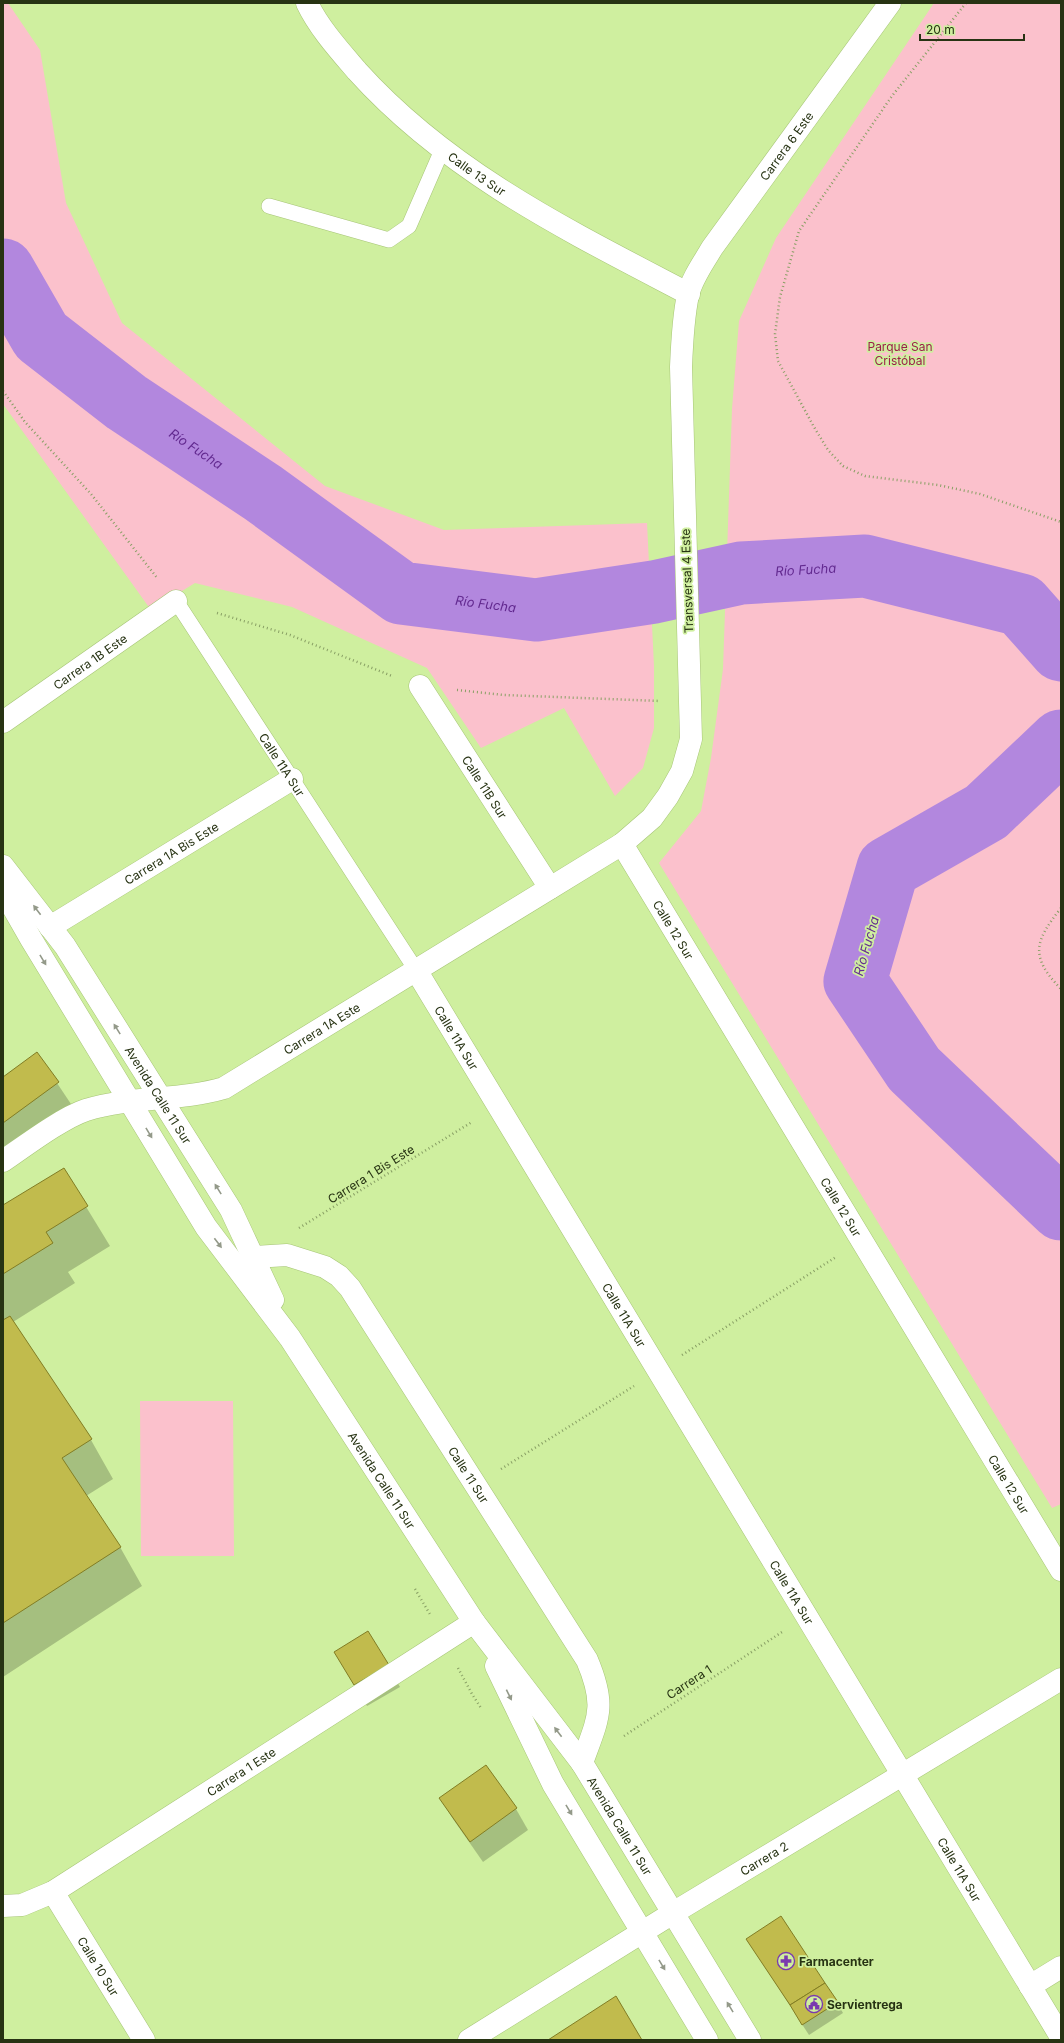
<svg xmlns="http://www.w3.org/2000/svg" width="1064" height="2043" font-family="Inter,sans-serif">
	<style>
		.green { fill: #fbc1cc }
		.shadow { fill: #0003 }
		.lines { fill: none; stroke-linecap: round; stroke-linejoin: round }
		.river { stroke: #b287de; stroke-width: 63 }
		.building { fill: #c1bb4d; stroke: #827d24 }
		.lane-casing { stroke: #a7c577; stroke-width: 16 }
		.street-casing { stroke: #a7c577; stroke-width: 23 }
		.secondary-casing { stroke: #a7c577; stroke-width: 23 }
		.path { stroke: #889f64; stroke-width: 2.5; stroke-dasharray: 1 3; stroke-linecap: butt }
		.lane { stroke: #fff; stroke-width: 15 }
		.street { stroke: #fff; stroke-width: 22 }
		.secondary { stroke: #fff; stroke-width: 22 }
		.oneway { fill: #939989 }
		.labels { text-anchor: middle; dominant-baseline: central; stroke-width: 3.5; stroke-linejoin: round; paint-order: stroke }
		.street-label { font-size: 12px; fill: #273313; stroke: #cfef9f }
		.park-label { font-size: 12px; fill: #9b1e49; stroke: #cfef9f }
		.poi-label { font-size: 12px; font-weight: bold; fill: #273313; stroke: #cfef9f; text-anchor: start }
		.water-label { font-size: 13px; font-style: italic; fill: #632a90; stroke: #cfef9f }
	</style>
	<rect width="100%" height="100%" fill="#cfef9f"/>
	<g class="green">
		<polygon points="3,3 8,3 40,50 66,203 122,323 325,486 444,530 647,523 654,666 654,728 643,768 615,796 564,708 481,748 427,668 292,607 195,583 151,610 3,404"/>
		<polygon points="934,3 1061,3 1061,1504 1052,1508 659,863 701,811 711,758 723,669 732,409 739,321 776,238"/>
		<polygon points="140,1401 233,1401 234,1556 141,1556"/>
	</g>
	<g class="shadow">
		<polygon points="37,1053 71,1104 3,1153 3,1078"/>
		<polygon points="63,1169 110,1246 68,1272 75,1283 13,1322 91,1440 113,1479 86,1496 120,1547 142,1586 3,1677 3,1207"/>
		<polygon points="388,1666 400,1687 367,1706 347,1673"/>
		<polygon points="486,1766 516,1809 528,1830 483,1862 453,1819 440,1798"/>
		<polygon points="747,1939 837,2002 843,2013 809,2035"/>
	</g>
	<g class="lines">
		<g class="river">
			<path id="s1" d="M 3,270 L 41,336 L 126,402 L 263,493 L 401,593 L 536,610 L 654,592 L 741,573 L 865,566 L 1021,605 L 1061,650"/>
			<polyline points="1061,741 986,812 888,868 855,981 914,1069 1061,1209"/>
		</g>
	</g>
	<g class="building">
		<polygon points="37,1052 59,1082 3,1123 3,1077"/>
		<polygon points="64,1168 88,1206 46,1232 53,1243 3,1274 3,1205"/>
		<polygon points="10,1316 92,1439 62,1458 121,1547 3,1623 3,1320"/>
		<polygon points="368,1631 389,1665 354,1685 334,1652"/>
		<polygon points="486,1765 517,1808 470,1842 439,1798"/>
		<polygon points="781,1916 825,1983 790,2005 746,1939"/>
		<polygon points="825,1983 838,2002 802,2025 790,2005"/>
		<polygon points="616,1996 642,2040 548,2040"/>
	</g>
	<g class="lines">
		<g class="lane-casing">
			<g id="lane">
				<polyline points="269,206 389,240 409,226 442,150"/>
				<path id="s2" d="M 176,601 L 416,970"/>
			</g>
		</g>
		<g class="street-casing">
			<g id="street">
				<path id="s3" d="M 307,3 C 319,28 339,50 357,71 C 449,173 569,231 689,294"/>
				<path id="s4" d="M 420,686 L 550,888"/>
				<path id="s5" d="M 3,722 L 176,601"/>
				<path id="s6" d="M 622,844 L 1061,1570"/>
				<path id="s7" d="M 50,927 L 292,779"/>
				<path id="s8" d="M 416,970 L 1061,2037"/>
				<path id="s9" d="M 3,1161 C 25,1146 62,1118 86,1110 C 131,1096 179,1101 224,1088 L 622,844 L 652,818 L 668,796 L 682,771 L 691,739 L 681,367 C 682,343 683,318 688,295 C 692,278 704,262 712,248 L 890,3"/>
				<path id="s10" d="M 253,1257 L 287,1255 L 325,1267 L 339,1276 L 350,1288 L 587,1660 C 607,1707 598,1718 582,1763"/>
				<path id="s11" d="M 53,1892 L 144,2040"/>
				<path id="s12" d="M 3,1906 L 22,1905 L 53,1892 L 474,1622"/>
				<path id="s13" d="M 673,1913 L 1061,1679"/>
				<polyline points="1030,1986 1061,1967"/>
			</g>
		</g>
		<g class="secondary-casing">
			<g id="secondary">
				<path id="s14" d="M 3,866 L 65,946 L 231,1210 L 273,1300"/>
				<path id="s15" d="M 3,890 L 31,939 L 206,1227 L 290,1338 L 474,1622 L 582,1763 L 750,2040"/>
				<polyline points="496,1666 553,1784 707,2040"/>
				<polyline points="469,2040 673,1913"/>
			</g>
		</g>
		<g class="path">
			<polyline points="966,3 892,96 799,231 780,297 775,334 778,361 814,427 828,450 843,466 865,476 938,485 980,494 1061,522"/>
			<polyline points="3,391 25,422 91,494 158,579"/>
			<polyline points="217,613 290,635 392,676"/>
			<polyline points="457,690 504,695 660,701"/>
			<path d="M 1061,908 C 1035,941 1029,956 1061,989"/>
			<polyline points="299,1228 472,1122"/>
			<polyline points="682,1355 836,1257"/>
			<polyline points="501,1469 634,1386"/>
			<polyline points="415,1589 431,1616"/>
			<polyline points="458,1668 472,1694 481,1708"/>
			<polyline points="624,1736 782,1632"/>
		</g>
		<use href="#lane" class="lane"/>
		<use href="#street" class="street"/>
		<use href="#secondary" class="secondary"/>
	</g>
	<defs><path id="oneway-solid" d="M-6-.8H1V-3.2L6.5 0L1 3.2V.8H-6Z"/></defs>
	<g class="oneway">
		<use href="#oneway-solid" transform="translate(37 910) rotate(-127)"/>
		<use href="#oneway-solid" transform="translate(43 960) rotate(59)"/>
		<use href="#oneway-solid" transform="translate(117 1029) rotate(-122)"/>
		<use href="#oneway-solid" transform="translate(149 1133) rotate(59)"/>
		<use href="#oneway-solid" transform="translate(218 1189) rotate(-122)"/>
		<use href="#oneway-solid" transform="translate(218 1243) rotate(53)"/>
		<use href="#oneway-solid" transform="translate(509 1695) rotate(64)"/>
		<use href="#oneway-solid" transform="translate(558 1732) rotate(-127)"/>
		<use href="#oneway-solid" transform="translate(569 1810) rotate(59)"/>
		<use href="#oneway-solid" transform="translate(662 1965) rotate(59)"/>
		<use href="#oneway-solid" transform="translate(730 2007) rotate(-121)"/>
	</g>
	<defs>
		<g id="pharmacy-ring" transform="scale(0.9)"><circle r="9.5" fill="#cfef9f" stroke="#7a3aaf" stroke-width="1.5"/><path d="M-2-6h4v4h4v4h-4v4h-4v-4h-4v-4h4Z" fill="#7a3aaf"/></g>
		<g id="civic-ring" transform="scale(0.9)"><circle r="9.5" fill="#cfef9f" stroke="#7a3aaf" stroke-width="1.5"/><path d="M-.6-6.5H3V-4.5H.6V-3L4-1V1h2V6H-6V1h2V-1L-.6-3ZM-1.2 2.5V6h2.4V2.5Z" fill="#7a3aaf"/></g>
	</defs>
	<g fill-rule="evenodd">
		<use href="#pharmacy-ring" x="786" y="1961"/>
		<use href="#civic-ring" x="814" y="2004"/>
	</g>
	<g class="labels">
		<g class="street-label">
			<text stroke="none"><textPath href="#s9" startOffset="1457">Carrera 6 Este</textPath></text>
			<text stroke="none"><textPath href="#s3" startOffset="243">Calle 13 Sur</textPath></text>
			<text transform="translate(687 581) rotate(-92)">Transversal 4 Este</text>
			<text stroke="none"><textPath href="#s5" startOffset="106">Carrera 1B Este</textPath></text>
			<text stroke="none"><textPath href="#s2" startOffset="195">Calle 11A Sur</textPath></text>
			<text stroke="none"><textPath href="#s4" startOffset="120">Calle 11B Sur</textPath></text>
			<text stroke="none"><textPath href="#s7" startOffset="142">Carrera 1A Bis Este</textPath></text>
			<text stroke="none"><textPath href="#s6" startOffset="100">Calle 12 Sur</textPath></text>
			<text stroke="none"><textPath href="#s9" startOffset="352">Carrera 1A Este</textPath></text>
			<text stroke="none"><textPath href="#s8" startOffset="79">Calle 11A Sur</textPath></text>
			<text stroke="none"><textPath href="#s14" startOffset="277">Avenida Calle 11 Sur</textPath></text>
			<text transform="translate(371 1174) rotate(-32)">Carrera 1 Bis Este</text>
			<text stroke="none"><textPath href="#s6" startOffset="424">Calle 12 Sur</textPath></text>
			<text stroke="none"><textPath href="#s8" startOffset="403">Calle 11A Sur</textPath></text>
			<text stroke="none"><textPath href="#s10" startOffset="328">Calle 11 Sur</textPath></text>
			<text stroke="none"><textPath href="#s15" startOffset="702">Avenida Calle 11 Sur</textPath></text>
			<text stroke="none"><textPath href="#s6" startOffset="748">Calle 12 Sur</textPath></text>
			<text stroke="none"><textPath href="#s8" startOffset="727">Calle 11A Sur</textPath></text>
			<text transform="translate(689 1682) rotate(-33)">Carrera 1</text>
			<text stroke="none"><textPath href="#s12" startOffset="276">Carrera 1 Este</textPath></text>
			<text stroke="none"><textPath href="#s15" startOffset="1122">Avenida Calle 11 Sur</textPath></text>
			<text stroke="none"><textPath href="#s13" startOffset="106">Carrera 2</textPath></text>
			<text stroke="none"><textPath href="#s8" startOffset="1051">Calle 11A Sur</textPath></text>
			<text stroke="none"><textPath href="#s11" startOffset="87">Calle 10 Sur</textPath></text>
		</g>
		<g class="park-label">
			<text x="900" y="346">Parque San<tspan x="900" dy="14">Cristóbal</tspan></text>
		</g>
		<g class="poi-label">
			<text x="799" y="1961">Farmacenter</text>
			<text x="827" y="2004">Servientrega</text>
		</g>
		<g class="water-label">
			<text stroke="none"><textPath href="#s1" startOffset="268">Río Fucha</textPath></text>
			<text stroke="none"><textPath href="#s1" startOffset="928">Río Fucha</textPath></text>
			<text stroke="none"><textPath href="#s1" startOffset="604">Río Fucha</textPath></text>
			<text transform="translate(866 946) rotate(-74)">Río Fucha</text>
		</g>
	</g>
	<rect width="1064" height="2043" fill="none" stroke="#273313" stroke-width="8"/>
	<path d="M920 34v6h104v-6" fill="none" stroke="#273313" stroke-width="2"/>
	<text x="926" y="34" font-size="12" fill="#273313" stroke="#cfef9f" stroke-width="3" paint-order="stroke">20 m</text>
</svg>
